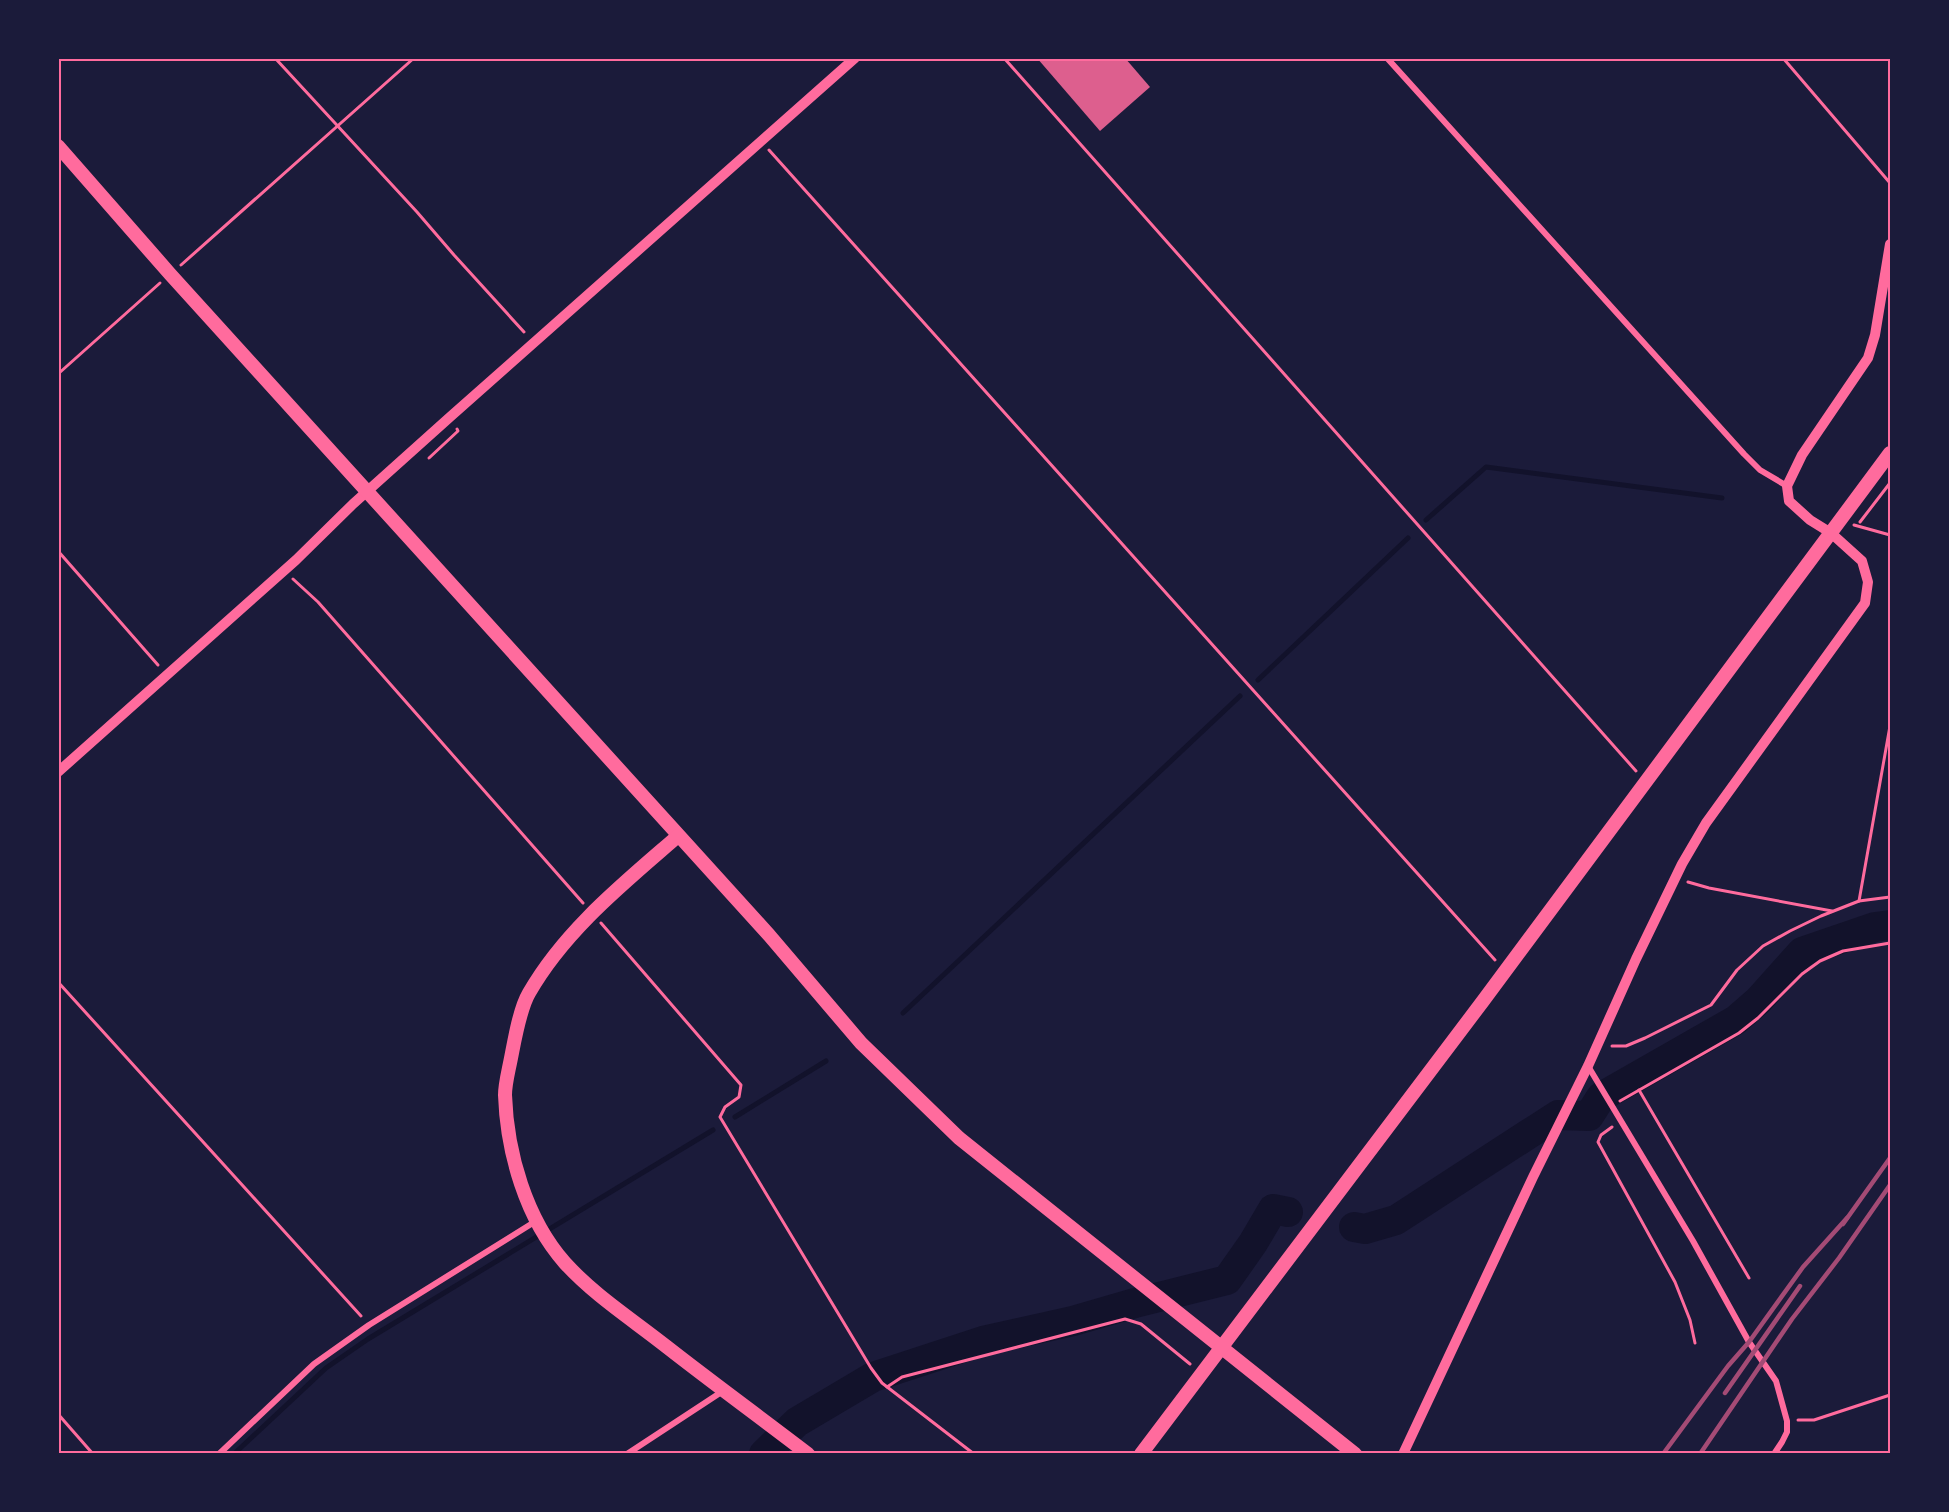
<svg xmlns="http://www.w3.org/2000/svg" width="1949" height="1512" font-family="Figtree,sans-serif">
	<style>
		.lines { fill: none; stroke-linecap: round; stroke-linejoin: round }
		.stream { stroke: #12122b; stroke-width: 5 }
		.river { stroke: #12122b; stroke-width: 30 }
		.building { fill: #dd5f8e }
		.path { stroke: #ff6b9d; stroke-width: 3 }
		.minor { stroke: #ff6b9d; stroke-width: 6 }
		.tertiary { stroke: #ff6b9d; stroke-width: 10 }
		.primary { stroke: #ff6b9d; stroke-width: 14 }
		.rail { stroke: #a44b75; stroke-width: 4.5 }
		.neatline { fill: none; stroke: #ff6b9d; stroke-width: 2 }
	</style>
	<rect width="100%" height="100%" fill="#1b1b3a"/>
	<g class="lines">
		<g class="stream">
			<polyline points="1426,520 1486,467 1722,498"/>
			<polyline points="1258,680 1408,538"/>
			<polyline points="903,1013 1240,696"/>
			<polyline points="735,1117 826,1061"/>
			<polyline points="234,1454 326,1368 368,1339 713,1130"/>
		</g>
		<g class="river">
			<polyline points="1354,1227 1365,1229 1396,1220 1558,1115 1589,1116 1601,1097 1736,1020 1759,1000 1802,952 1875,927 1890,925"/>
			<polyline points="764,1454 797,1422 873,1377 983,1341 1073,1321 1135,1303 1227,1280 1253,1243 1273,1209 1288,1212"/>
		</g>
	</g>
	<polygon class="building" points="1037,58 1125,58 1150,87 1100,131"/>
	<g class="lines">
		<g class="path">
			<polyline points="275,58 417,212 454,255 524,332"/>
			<polyline points="1004,58 1636,771"/>
			<polyline points="1783,58 1890,183"/>
			<polyline points="769,150 1495,960"/>
			<polyline points="181,265 414,58"/>
			<polyline points="58,374 160,283"/>
			<polyline points="429,458 458,431 457,429"/>
			<polyline points="1860,522 1890,483"/>
			<polyline points="1854,525 1890,535"/>
			<polyline points="58,551 158,665"/>
			<polyline points="293,579 318,602 583,903"/>
			<polyline points="1688,882 1709,888 1832,911"/>
			<polyline points="1859,901 1890,726"/>
			<polyline points="601,923 741,1085 739,1097 725,1107 720,1117 871,1368 882,1383 974,1454"/>
			<polyline points="58,982 361,1316"/>
			<polyline points="1612,1046 1626,1046 1645,1038 1711,1005 1737,970 1763,946 1790,931 1821,916 1859,901 1890,897"/>
			<polyline points="1639,1090 1749,1278"/>
			<polyline points="1620,1101 1739,1033 1758,1018 1802,974 1820,961 1843,951 1890,943"/>
			<polyline points="1612,1127 1601,1135 1598,1142 1675,1282 1690,1320 1695,1343"/>
			<polyline points="887,1387 902,1377 1125,1319 1141,1324 1190,1364"/>
			<polyline points="58,1414 93,1454"/>
			<polyline points="1798,1420 1814,1420 1890,1395"/>
		</g>
		<g class="minor">
			<polyline points="1387,58 1744,454 1760,470 1787,486"/>
			<polyline points="1588,1066 1693,1241 1749,1342 1776,1381 1787,1421 1787,1432 1782,1442 1774,1454"/>
			<polyline points="219,1454 314,1364 369,1325 536,1221"/>
			<polyline points="627,1454 723,1391"/>
		</g>
		<g class="tertiary">
			<polyline points="58,772 296,560 353,504 450,417 855,58"/>
			<polyline points="1403,1454 1533,1177 1588,1066 1636,959 1682,864 1706,823 1865,603 1868,582 1862,561 1831,533 1810,520 1789,501 1787,486 1802,455 1868,358 1875,335 1890,244"/>
		</g>
		<g class="primary">
			<polyline points="58,146 170,274 769,935 861,1043 959,1138 1355,1454"/>
			<path d="M 678,836 C 624,883 565,930 529,993 C 519,1010 514,1044 510,1063 C 508,1073 505,1085 505,1095 C 507,1153 526,1219 565,1263 C 594,1295 633,1320 667,1347 C 713,1383 761,1418 808,1454"/>
			<polyline points="1141,1454 1483,1001 1890,453"/>
		</g>
		<g class="rail">
			<polyline points="1843,1224 1890,1158"/>
			<polyline points="1725,1393 1800,1286"/>
			<polyline points="1663,1454 1728,1366 1749,1342 1803,1267 1847,1218"/>
			<polyline points="1700,1454 1792,1319 1839,1258 1890,1185"/>
		</g>
	</g>
	<rect width="1949" height="1512" fill="none" stroke="#1b1b3a" stroke-width="120"/>
	<rect x="60" y="60" width="1829" height="1392" class="neatline"/>
</svg>
